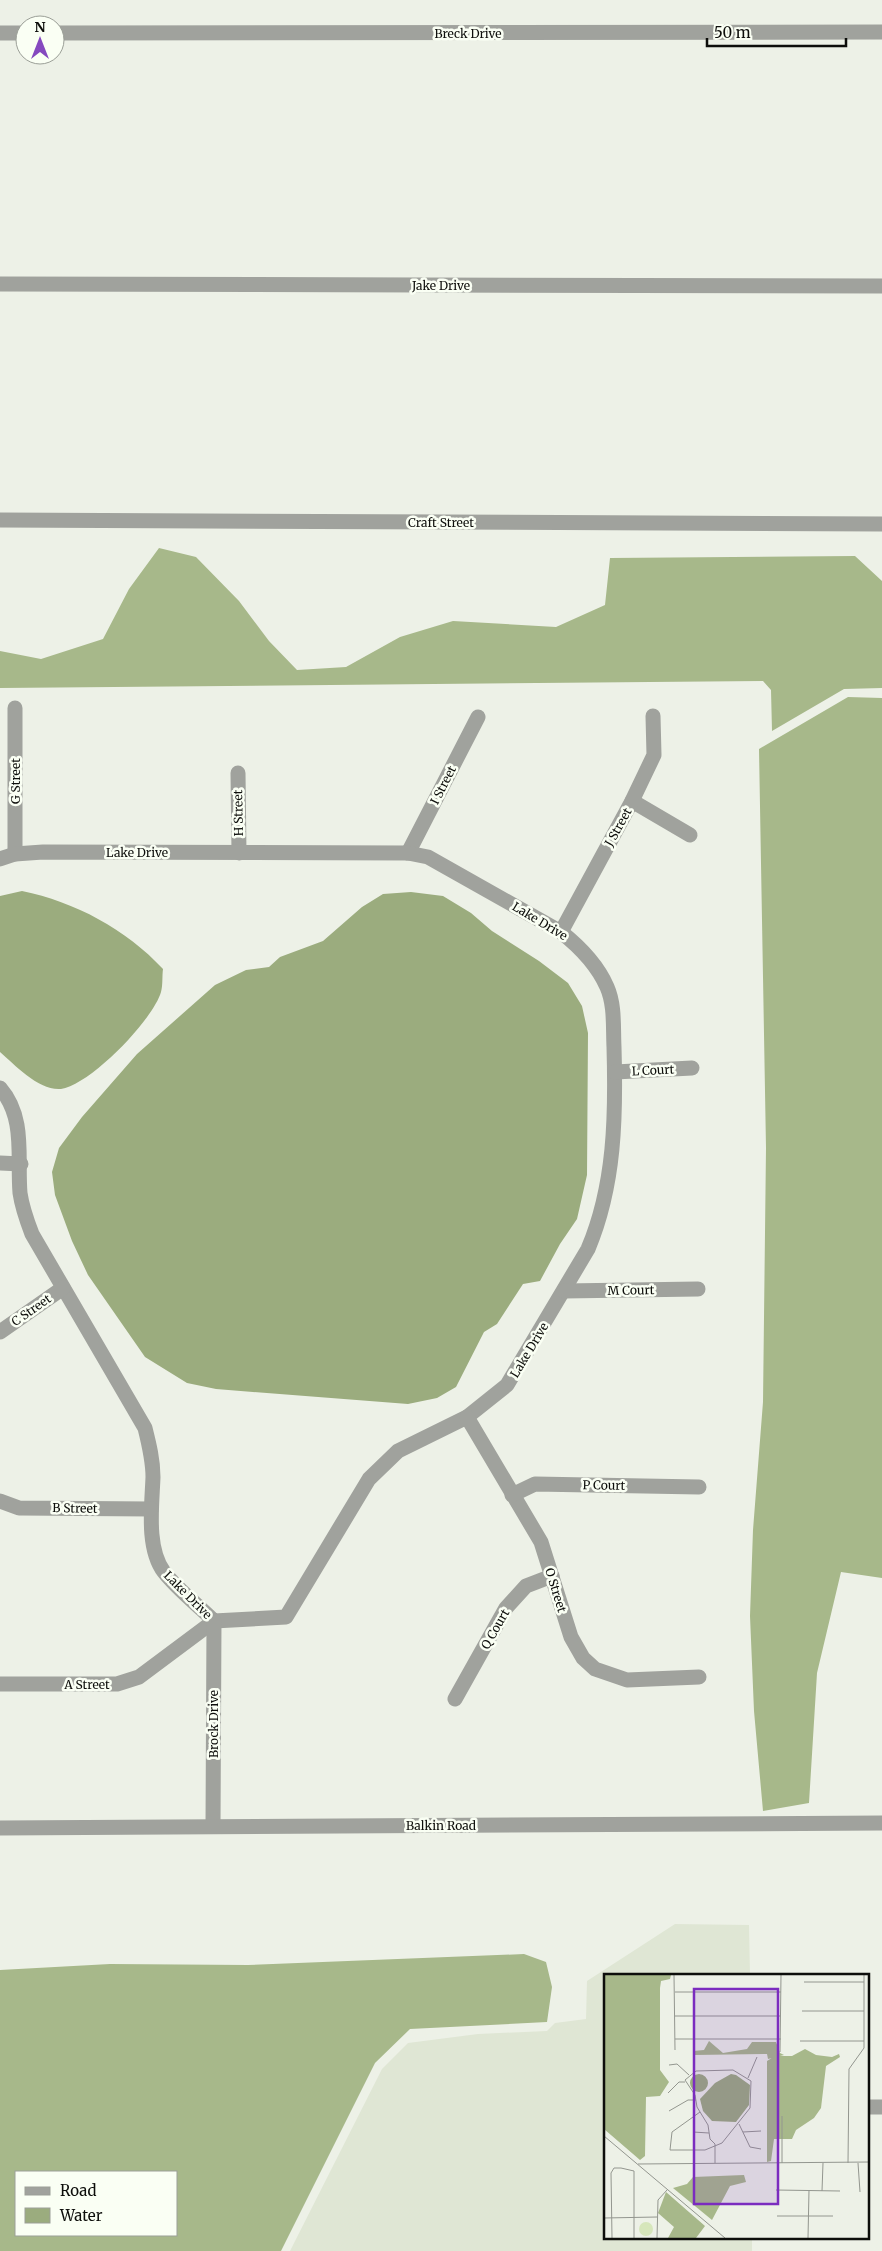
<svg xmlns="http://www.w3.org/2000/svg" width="882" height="2251" font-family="Merriweather,serif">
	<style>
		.built { fill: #dfe6d4 }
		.forest { fill: #a7b88a; fill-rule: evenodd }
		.water { fill: #9bac7e }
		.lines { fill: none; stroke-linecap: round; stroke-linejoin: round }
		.minor { stroke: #a0a29d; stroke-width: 15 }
		.labels { text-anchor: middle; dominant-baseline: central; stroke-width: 5; stroke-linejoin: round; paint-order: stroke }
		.street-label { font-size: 12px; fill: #0d0e0b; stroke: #fafff4 }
		.inset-road { fill: none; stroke: #93968f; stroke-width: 1 }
		.view { fill: #7b2cbf; fill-opacity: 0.15; stroke: #7b2cbf; stroke-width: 2.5 }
		.inset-edge { fill: none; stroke: #0d0e0b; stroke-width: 2.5 }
	</style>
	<rect width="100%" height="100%" fill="#edf1e7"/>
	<polygon class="built" points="675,1924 749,1925 750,1975 606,1975 606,2237 752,2237 752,2251 290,2251 382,2069 408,2043 478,2034 547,2031 555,2023 586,2019 587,1981"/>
	<g class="forest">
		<polygon points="159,548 196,557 239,601 269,641 297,670 346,667 400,637 453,621 556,627 605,605 610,558 855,556 882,581 882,688 844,689 772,731 771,690 763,681 0,688 0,651 41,659 103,639 129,589"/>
		<polygon points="848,697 882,698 882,1578 841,1572 817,1673 809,1803 763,1811 754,1711 750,1616 753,1530 763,1402 766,1148 759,749"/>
		<path d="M 524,1954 L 546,1962 L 552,1987 L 547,2022 L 410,2029 L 375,2063 L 281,2251 L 0,2251 L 0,1970 L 110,1964 L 248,1965 ZM 176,2172 L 176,2235 L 16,2235 L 16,2172 Z"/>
	</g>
	<g class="water">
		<path d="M 22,891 C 75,902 126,929 163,969 C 162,976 163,985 161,992 C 153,1020 90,1085 61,1089 C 39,1091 15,1065 0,1052 L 0,896 Z"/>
		<polygon points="411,892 443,896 471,913 492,931 539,961 568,983 582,1006 588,1033 587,1175 577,1219 560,1244 540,1281 523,1284 497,1324 484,1332 456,1387 437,1398 408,1404 216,1389 187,1383 145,1357 88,1275 72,1241 55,1195 52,1172 59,1148 82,1117 137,1054 215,985 246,970 269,967 280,957 323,941 362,907 383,894"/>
	</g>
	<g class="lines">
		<g class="minor">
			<polyline points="0,33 25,33"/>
			<polyline points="55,33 882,32"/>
			<polyline points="0,284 882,286"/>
			<polyline points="0,520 882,524"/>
			<polyline points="15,708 15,854"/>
			<polyline points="238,773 239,853"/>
			<polyline points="632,801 690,835"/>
			<polyline points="408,853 478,717"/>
			<path d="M 0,859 L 15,854 L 43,852 L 408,853 L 428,857 L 561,932 C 580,947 597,964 607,987 C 615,1005 613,1027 614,1047 C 616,1116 615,1185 588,1249 L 507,1385 L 467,1417 L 398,1451 L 369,1479 L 286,1617 L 214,1621 C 198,1605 178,1590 164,1572 C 146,1548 152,1505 153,1477 C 153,1460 149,1444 145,1428 L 32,1234 C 27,1221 22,1207 20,1193 C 17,1157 26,1118 0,1088"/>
			<polyline points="561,932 632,801 654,755 653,716"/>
			<polyline points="615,1072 692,1068"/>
			<polyline points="0,1163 21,1164"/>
			<polyline points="564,1291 698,1289"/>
			<polyline points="0,1332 63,1288"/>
			<polyline points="467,1417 541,1542 571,1637 583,1658 595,1669 627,1680 699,1677"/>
			<polyline points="512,1495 535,1484 699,1487"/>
			<polyline points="0,1501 19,1508 151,1509"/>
			<polyline points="0,1684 117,1684 139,1677 214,1621"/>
			<polyline points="455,1699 506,1608 526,1586 552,1576"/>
			<polyline points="213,1826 214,1621"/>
			<polyline points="0,1828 882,1823"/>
			<polyline points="868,2107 882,2107"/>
		</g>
	</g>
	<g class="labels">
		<g class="street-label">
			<text x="468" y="33">Breck Drive</text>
			<text x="441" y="285">Jake Drive</text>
			<text x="441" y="522">Craft Street</text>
			<text transform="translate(15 781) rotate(-90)">G Street</text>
			<text transform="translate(443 785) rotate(-63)">I Street</text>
			<text transform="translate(238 813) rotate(-91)">H Street</text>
			<text transform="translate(618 827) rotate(-61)">J Street</text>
			<text x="137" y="852">Lake Drive</text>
			<text transform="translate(540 921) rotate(31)">Lake Drive</text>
			<text transform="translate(653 1070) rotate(-3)">L Court</text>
			<text transform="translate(631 1290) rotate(-1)">M Court</text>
			<text transform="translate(31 1310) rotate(-35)">C Street</text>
			<text transform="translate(529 1350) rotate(-59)">Lake Drive</text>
			<text transform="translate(604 1485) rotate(1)">P Court</text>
			<text transform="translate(75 1508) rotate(1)">B Street</text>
			<text transform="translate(556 1590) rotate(73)">O Street</text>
			<text transform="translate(188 1595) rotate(45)">Lake Drive</text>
			<text transform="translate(495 1629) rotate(-60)">Q Court</text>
			<text x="87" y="1684">A Street</text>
			<text transform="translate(213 1724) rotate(-90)">Brock Drive</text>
			<text x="441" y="1825">Balkin Road</text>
		</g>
	</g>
	<g transform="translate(604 1974)">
		<rect width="265" height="265" fill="#edf1e7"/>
		<path d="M35 255a7 7 0 1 1 14 0a7 7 0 1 1-14 0Z" fill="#d6e6bb"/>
		<path d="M 0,1 L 67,1 L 66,5 L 57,7 L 56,14 L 56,96 L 65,108 L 56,122 L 42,123 L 41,182 L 36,186 L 0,155 ZM 105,67 L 119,79 L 143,75 L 148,68 L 172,68 L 176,79 L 180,81 L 164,85 L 163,80 L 90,81 L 89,77 L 100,76 ZM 201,75 L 212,81 L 228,83 L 235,80 L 236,83 L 222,92 L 217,134 L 210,144 L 192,156 L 188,165 L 170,165 L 167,187 L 163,188 L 163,87 L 171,82 L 188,82 ZM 140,201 L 142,208 L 126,212 L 108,246 L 69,214 L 83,210 L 89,203 ZM 62,218 L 101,252 L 92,264 L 64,264 L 70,253 L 54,239 Z" fill="#a7b88a"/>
		<path d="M86 109a9 9 0 1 1 18 0a9 9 0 1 1-18 0ZM 127,100 L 132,101 L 146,111 L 145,131 L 132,148 L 108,147 L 99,137 L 96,125 L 111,109 Z" fill="#9bac7e"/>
		<path class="inset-road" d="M 70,1 L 71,76M 200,8 L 260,8M 71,18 L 177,18M 198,37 L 260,37M 71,42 L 177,42M 71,65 L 177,65M 196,67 L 260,67M 176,78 L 177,1M 65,91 L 73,90 L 85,101M 144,104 L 153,83M 64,119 L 75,108 L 81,108M 65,137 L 84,126 L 92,126M 96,138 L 68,158 L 66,176 L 101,176 L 118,169 L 146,134 L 147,107 L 129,96 L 92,97 L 81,106 L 91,121 L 93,133 L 104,151 L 106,165 L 111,170M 135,150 L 146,173 L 157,175M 89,158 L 105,159M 139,158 L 157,157M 0,162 L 121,264M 111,189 L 111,170M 178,189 L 178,142M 244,189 L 245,95 L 260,74 L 260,1M 254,189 L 256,218M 34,190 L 265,188M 172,216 L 236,217M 218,217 L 219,189M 173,242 L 229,242M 0,244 L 53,243M 8,264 L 7,199 L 10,194 L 17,194 L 30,197 L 30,264M 53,264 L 54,226 L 63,216M 204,264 L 205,216"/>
		<path class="view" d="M 90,15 L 174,15 L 174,230 L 90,230 Z"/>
		<rect width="265" height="265" class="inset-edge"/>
	</g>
	<rect x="15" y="2171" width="162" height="65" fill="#fafff4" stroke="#9b9f97"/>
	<rect x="25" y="2187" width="25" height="8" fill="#a0a29d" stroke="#9b9f97"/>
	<text x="60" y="2196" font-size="15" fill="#0d0e0b">Road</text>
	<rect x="25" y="2208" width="25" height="15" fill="#9bac7e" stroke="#9b9f97"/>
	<text x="60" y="2221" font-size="15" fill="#0d0e0b">Water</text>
	<g transform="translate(40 40)"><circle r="24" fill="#fafff4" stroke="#9b9f97"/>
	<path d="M0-4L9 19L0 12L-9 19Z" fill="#8549bf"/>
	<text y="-8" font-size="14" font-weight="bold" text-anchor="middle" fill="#0d0e0b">N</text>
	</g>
	<path d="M707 38v8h139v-8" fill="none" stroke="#0d0e0b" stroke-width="2.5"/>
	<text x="714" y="38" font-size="15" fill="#0d0e0b" stroke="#fafff4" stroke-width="4" paint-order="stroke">50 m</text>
</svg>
